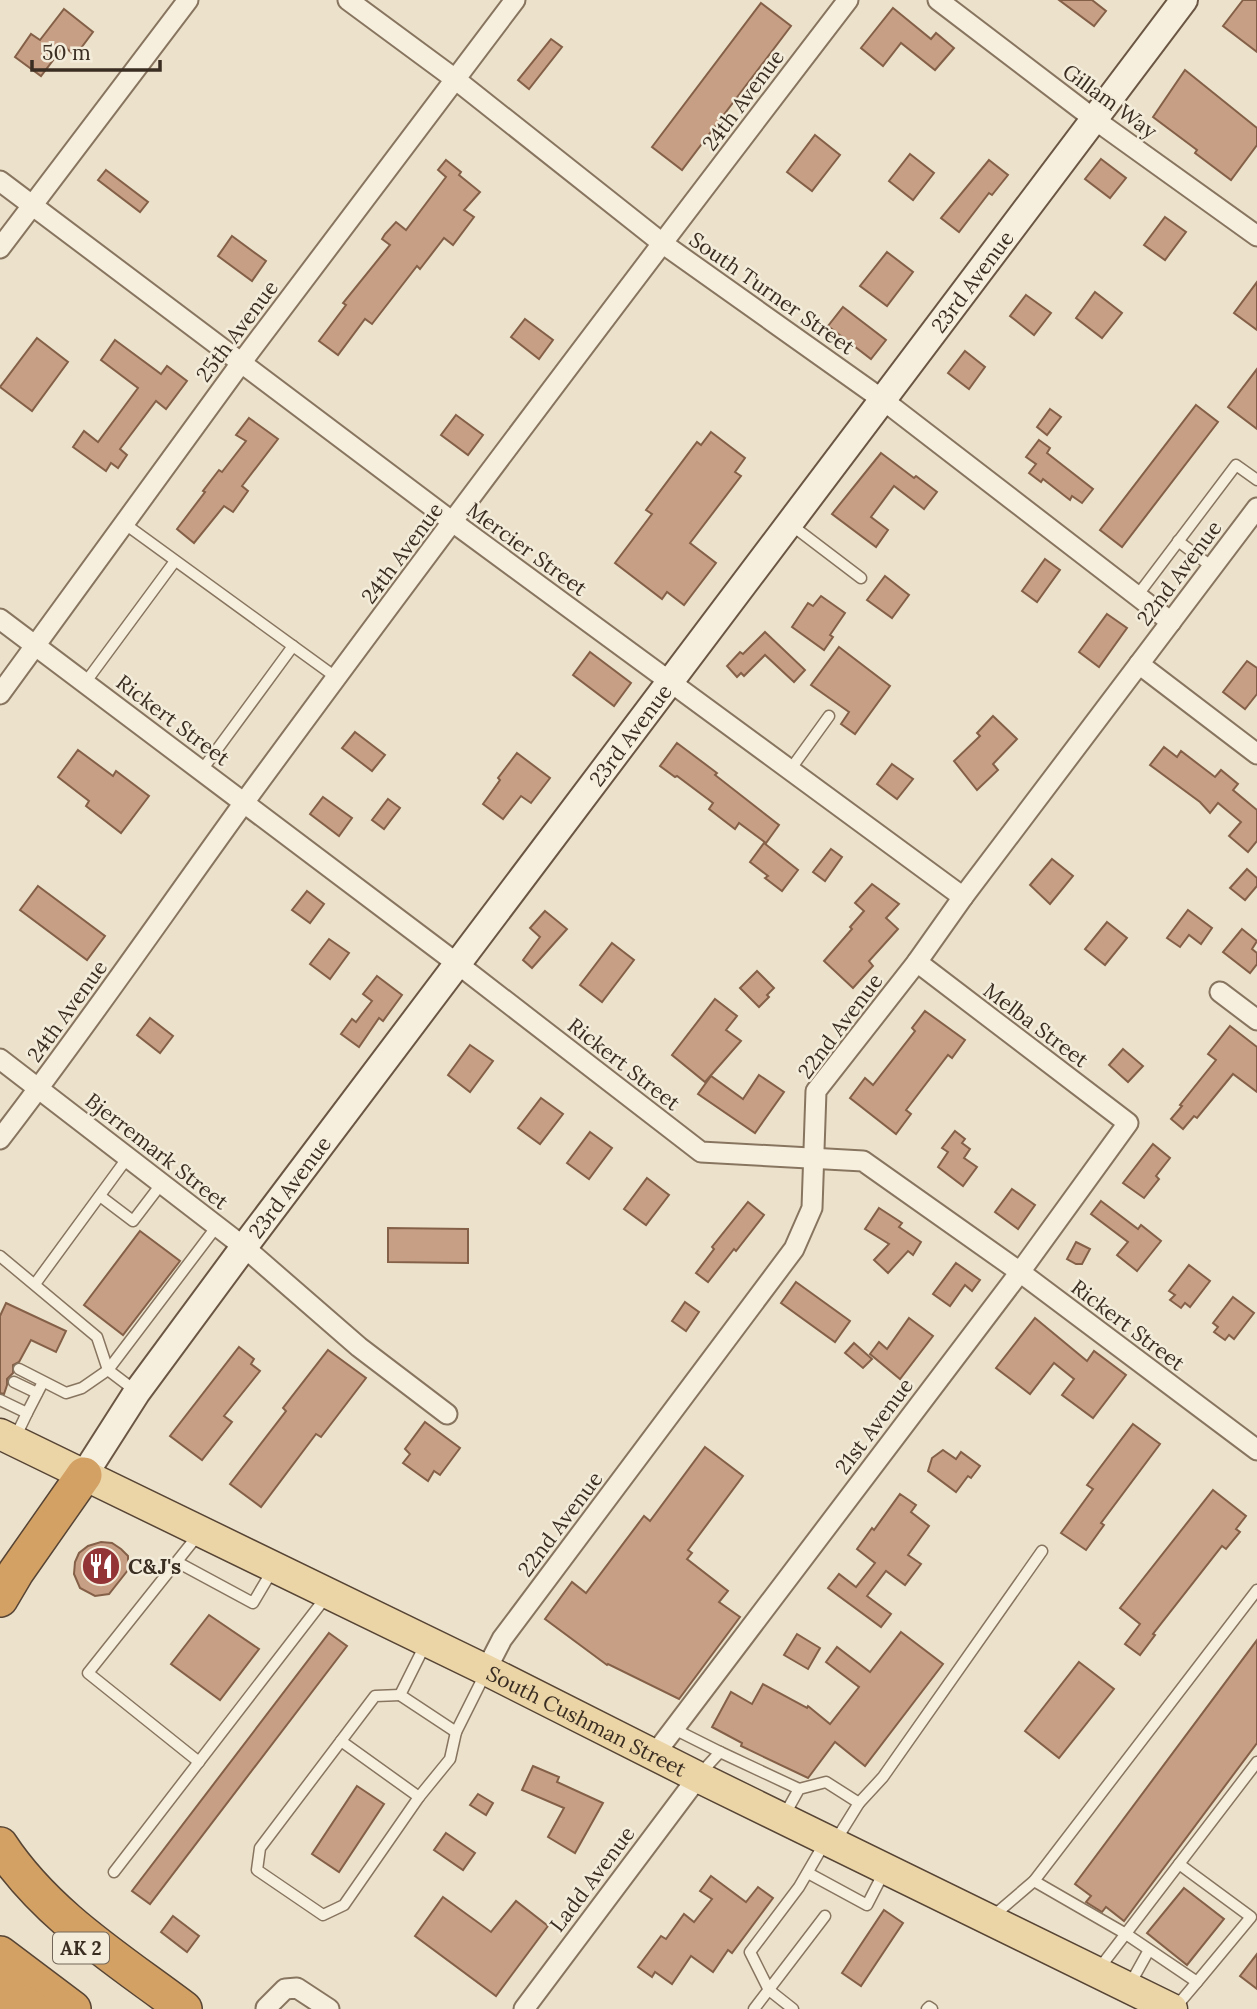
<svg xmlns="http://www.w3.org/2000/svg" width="1257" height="2009" font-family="Lora,serif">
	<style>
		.building { fill: #c79f84; stroke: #856048; stroke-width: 2 }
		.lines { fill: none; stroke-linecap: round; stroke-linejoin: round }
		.lane-casing { stroke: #887560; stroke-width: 13 }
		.street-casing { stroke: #887560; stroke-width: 23 }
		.secondary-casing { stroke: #6a5643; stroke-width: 30 }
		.primary-casing { stroke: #574434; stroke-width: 33 }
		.highway-casing { stroke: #574434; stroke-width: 38 }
		.lane { stroke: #f7efde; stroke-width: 10 }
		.street { stroke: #f7efde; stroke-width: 19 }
		.secondary { stroke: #f7efde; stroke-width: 26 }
		.primary { stroke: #ebd5a7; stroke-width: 30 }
		.highway { stroke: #d3a164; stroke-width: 35 }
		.labels { text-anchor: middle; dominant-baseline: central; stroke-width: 5; stroke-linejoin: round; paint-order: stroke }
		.shield { fill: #f4ecda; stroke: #726659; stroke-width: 2 }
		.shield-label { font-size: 19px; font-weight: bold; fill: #3a2d22 }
		.street-label { font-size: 21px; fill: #3a2d22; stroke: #f4ecda }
		.poi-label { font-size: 21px; font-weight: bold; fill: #3a2d22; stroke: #f4ecda; text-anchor: start }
	</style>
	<rect width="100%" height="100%" fill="#ece2cb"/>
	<g class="building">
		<polygon points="1059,0 1092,0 1106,11 1094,26"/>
		<polygon points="1243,0 1257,0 1257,52 1223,26"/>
		<polygon points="761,3 791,26 682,170 652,147"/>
		<polygon points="893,8 931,39 936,33 954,48 935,70 901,43 883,66 861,48"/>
		<polygon points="64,9 93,32 75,56 64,46 41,76 15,57 31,34 40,40"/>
		<polygon points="551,39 562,47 529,89 518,80"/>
		<polygon points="1185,70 1257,128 1257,145 1231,180 1195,153 1197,150 1153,117"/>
		<polygon points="815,135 840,155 812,191 787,172"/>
		<polygon points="910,154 934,173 913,200 889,181"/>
		<polygon points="1101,159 1126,178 1110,198 1085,179"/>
		<polygon points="446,160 461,172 459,175 480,192 464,210 474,217 453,245 444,238 420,269 417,266 372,324 365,319 338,355 319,341 346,305 343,303 390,245 382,239 385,234 396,222 406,230 446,177 438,170"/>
		<polygon points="989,160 1008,175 992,195 989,193 959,232 941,218"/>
		<polygon points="106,170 148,202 140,212 98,180"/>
		<polygon points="1165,217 1186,232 1165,260 1144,245"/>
		<polygon points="232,236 266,261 252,281 218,256"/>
		<polygon points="887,252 913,272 887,306 860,286"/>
		<polygon points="1257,282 1257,330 1234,313"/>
		<polygon points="1095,292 1122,313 1102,338 1076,318"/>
		<polygon points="1026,295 1051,313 1034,335 1010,316"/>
		<polygon points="843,307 886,340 871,359 828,326"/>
		<polygon points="525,319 553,340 539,359 511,337"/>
		<polygon points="37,338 68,362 32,411 0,387"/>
		<polygon points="115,340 161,374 167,366 187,381 166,409 156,401 120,449 127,455 118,468 111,463 106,471 73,447 84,431 98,442 138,388 101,360"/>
		<polygon points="965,351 985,367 969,389 948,373"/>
		<polygon points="1257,369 1257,429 1228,407"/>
		<polygon points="1196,405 1218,422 1122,547 1100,530"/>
		<polygon points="1050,409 1061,417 1047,435 1037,427"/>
		<polygon points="456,415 483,435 468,455 441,435"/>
		<polygon points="249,418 278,439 242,486 248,491 233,512 224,506 194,543 177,529 205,492 203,491 219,470 222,472 246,441 236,435"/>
		<polygon points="711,432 745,458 735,472 741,476 690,543 716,563 684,605 667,592 662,599 615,563 652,514 646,510 697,442 701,445"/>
		<polygon points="1039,440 1050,448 1047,453 1093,489 1082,503 1072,496 1070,500 1043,479 1041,482 1029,473 1036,464 1026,457"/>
		<polygon points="881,453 914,478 916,476 937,492 924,509 894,486 871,517 888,530 876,547 832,514"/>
		<polygon points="1045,559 1060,570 1037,602 1022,591"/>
		<polygon points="885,576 909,595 892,618 867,600"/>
		<polygon points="821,596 845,613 830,635 833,637 824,650 792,627 808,603 813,606"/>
		<polygon points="1107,614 1127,628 1099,667 1079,652"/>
		<polygon points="765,632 805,670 794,682 765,655 744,676 741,673 737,677 727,666 740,652 743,654"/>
		<polygon points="839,647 890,686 855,734 841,724 849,712 811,685"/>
		<polygon points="590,652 631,683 614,706 573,675"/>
		<polygon points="1247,661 1257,668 1257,694 1245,709 1223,692"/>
		<polygon points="993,716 1017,739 993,764 998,770 977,790 954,761 980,736 977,733"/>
		<polygon points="355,732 385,755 372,771 342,748"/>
		<polygon points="677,743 717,773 715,775 779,825 766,843 739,823 735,829 709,809 713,803 677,776 675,777 660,766"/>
		<polygon points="1164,747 1177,757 1181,751 1215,777 1221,770 1238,784 1233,790 1257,810 1257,841 1248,852 1229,836 1241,822 1218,803 1210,813 1200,802 1150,765"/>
		<polygon points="78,750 113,776 116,771 149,796 121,833 86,806 89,801 58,777"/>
		<polygon points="517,753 550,778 531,803 521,796 503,819 483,804 500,780 498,778"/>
		<polygon points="892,764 913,779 897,799 877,784"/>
		<polygon points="323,797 352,818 339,836 310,814"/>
		<polygon points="388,799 400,808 384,829 372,820"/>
		<polygon points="764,843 798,870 782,891 765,878 768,876 750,862"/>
		<polygon points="831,849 842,857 825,881 813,872"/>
		<polygon points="1052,859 1073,876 1050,904 1030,885"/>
		<polygon points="1247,869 1257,878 1257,886 1245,900 1230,888"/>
		<polygon points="872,884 899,904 886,918 898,929 869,961 873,966 853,988 824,961 852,929 850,927 864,911 855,903"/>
		<polygon points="38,886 105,936 87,960 20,910"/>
		<polygon points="307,891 324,904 310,923 292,910"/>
		<polygon points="1188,910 1212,928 1201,944 1189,935 1180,947 1167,938"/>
		<polygon points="545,911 567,929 532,968 523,960 540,937 530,928"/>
		<polygon points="1107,922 1127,938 1105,965 1085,949"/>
		<polygon points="1242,929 1257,941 1252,949 1257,953 1257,964 1250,973 1223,952"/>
		<polygon points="329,939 349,953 330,979 310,964"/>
		<polygon points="612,943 634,960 602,1002 580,985"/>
		<polygon points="757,971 774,988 767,995 769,997 759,1007 740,988"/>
		<polygon points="377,976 402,995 383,1021 379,1018 359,1047 341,1034 352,1019 356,1022 372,1001 363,994"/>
		<polygon points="715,999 737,1016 726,1030 741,1041 705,1082 672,1055"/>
		<polygon points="925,1011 965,1040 952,1058 948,1055 906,1110 911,1114 896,1134 850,1098 865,1078 873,1085 915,1031 912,1028"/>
		<polygon points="150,1018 173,1036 160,1053 137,1035"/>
		<polygon points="1230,1026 1257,1047 1257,1092 1233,1074 1197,1118 1194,1116 1183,1129 1171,1119 1182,1106 1180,1105 1216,1060 1208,1054"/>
		<polygon points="470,1045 493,1061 470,1092 448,1075"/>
		<polygon points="1123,1049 1143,1066 1128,1082 1109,1065"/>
		<polygon points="759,1075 784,1092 755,1133 698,1094 711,1076 743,1099"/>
		<polygon points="541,1098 563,1114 540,1144 518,1128"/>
		<polygon points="955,1131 965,1139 962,1143 970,1149 964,1158 977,1167 963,1186 938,1167 948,1152 942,1148"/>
		<polygon points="590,1132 612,1148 589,1179 567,1163"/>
		<polygon points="1153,1144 1170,1158 1156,1176 1159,1179 1144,1198 1123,1183"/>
		<polygon points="647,1178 669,1195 646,1225 624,1209"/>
		<polygon points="1012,1189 1035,1205 1018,1229 995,1212"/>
		<polygon points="1101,1201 1138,1229 1141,1225 1161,1241 1137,1271 1117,1255 1128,1242 1091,1214"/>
		<polygon points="748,1202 764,1215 736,1251 734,1249 708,1282 696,1273 714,1249 712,1247"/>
		<polygon points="879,1208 902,1223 899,1227 921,1242 913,1255 908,1251 888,1273 874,1260 889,1244 865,1229"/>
		<polygon points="388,1228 468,1229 468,1263 388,1262"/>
		<polygon points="140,1231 180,1261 123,1335 84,1305"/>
		<polygon points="1076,1242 1090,1249 1082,1264 1076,1264 1067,1259"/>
		<polygon points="956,1263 980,1280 972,1291 965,1285 950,1306 933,1294"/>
		<polygon points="1189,1265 1210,1281 1190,1307 1185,1303 1181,1308 1170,1300 1175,1295 1169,1291"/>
		<polygon points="796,1282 850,1321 835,1342 781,1303"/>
		<polygon points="1233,1297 1254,1313 1234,1339 1229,1335 1225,1340 1214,1332 1218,1327 1213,1323"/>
		<polygon points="685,1302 699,1312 686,1331 672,1321"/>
		<polygon points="6,1303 66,1331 56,1352 31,1340 19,1362 13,1365 13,1373 7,1379 7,1385 4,1394 0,1393 0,1316"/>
		<polygon points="909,1318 933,1336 900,1379 870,1354 879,1342 887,1349"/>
		<polygon points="1035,1318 1087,1361 1094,1351 1126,1375 1093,1418 1062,1395 1074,1379 1054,1363 1030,1394 996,1368"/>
		<polygon points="854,1343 872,1359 863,1368 845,1353"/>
		<polygon points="239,1347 254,1359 251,1364 260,1371 224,1416 232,1422 202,1460 170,1436"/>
		<polygon points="328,1350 366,1378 321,1437 316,1434 261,1507 230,1484 286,1411 283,1408"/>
		<polygon points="425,1422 460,1448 440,1475 434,1471 428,1481 403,1463 410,1454 405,1449"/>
		<polygon points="1133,1424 1160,1444 1101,1523 1104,1525 1086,1550 1061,1533 1093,1489 1087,1485"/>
		<polygon points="705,1447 743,1476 688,1550 692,1553 687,1559 728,1591 719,1602 740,1617 679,1699 608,1664 607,1665 545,1619 572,1582 586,1593 644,1516 650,1521"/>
		<polygon points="943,1450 956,1459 961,1452 980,1466 971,1478 968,1476 956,1492 928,1471 932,1458"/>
		<polygon points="1213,1490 1246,1516 1236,1529 1240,1532 1226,1549 1222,1546 1153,1634 1155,1635 1140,1655 1125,1644 1140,1624 1120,1608"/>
		<polygon points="900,1494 916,1505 911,1512 929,1526 908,1555 921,1564 905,1585 886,1571 867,1596 891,1614 881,1627 828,1588 839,1574 856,1587 875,1563 857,1549 872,1528 874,1530"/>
		<polygon points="101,1542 112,1543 121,1549 128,1556 128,1570 109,1594 95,1596 80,1588 74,1574 75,1562 79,1553 88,1546"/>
		<polygon points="209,1615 259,1649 220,1700 171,1664"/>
		<polygon points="901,1632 943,1664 865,1766 835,1742 808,1778 741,1746 742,1743 712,1727 731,1692 752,1704 763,1684 807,1708 808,1706 830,1724 859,1687 826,1662 837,1647 870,1672"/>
		<polygon points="329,1633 347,1646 150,1904 132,1891"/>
		<polygon points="797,1634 820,1648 808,1669 784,1655"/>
		<polygon points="1257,1640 1257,1743 1124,1921 1106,1907 1102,1912 1086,1902 1091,1896 1075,1884"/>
		<polygon points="1079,1662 1114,1689 1059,1758 1025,1731"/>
		<polygon points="533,1766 559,1777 557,1782 603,1803 575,1853 548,1837 564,1808 522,1790"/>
		<polygon points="357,1786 384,1804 339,1872 312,1854"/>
		<polygon points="478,1794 493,1803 486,1815 470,1805"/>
		<polygon points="446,1833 475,1853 463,1870 434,1850"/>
		<polygon points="711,1876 746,1902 758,1887 773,1898 732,1953 728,1950 713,1972 691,1956 672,1984 655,1972 652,1977 638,1967 661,1936 666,1939 684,1914 694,1922 712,1899 700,1891"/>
		<polygon points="1184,1888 1224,1919 1187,1965 1147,1933"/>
		<polygon points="443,1897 491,1932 516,1901 548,1926 496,1996 415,1936"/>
		<polygon points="884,1910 903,1923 861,1986 842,1973"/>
		<polygon points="173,1916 199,1936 187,1952 161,1932"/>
		<polygon points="1257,1954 1257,1989 1240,1976"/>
	</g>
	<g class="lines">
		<g class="lane-casing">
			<g id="lane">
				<polyline points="125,524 337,678"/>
				<polyline points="790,524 861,578"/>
				<polyline points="1178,541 1212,567"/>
				<polyline points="1137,596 1236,465 1257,480"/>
				<polyline points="85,683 175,561"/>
				<polyline points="202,770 293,646"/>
				<polyline points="790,770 829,716"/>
				<polyline points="100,1196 133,1221 162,1183"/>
				<polyline points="0,1256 97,1337 108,1370 137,1392"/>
				<polyline points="35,1284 128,1157"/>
				<polyline points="19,1369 66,1393 82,1388 108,1370 217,1226"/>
				<polyline points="14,1382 37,1393"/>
				<polyline points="0,1400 27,1413 43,1382"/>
				<polyline points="15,1438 27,1413"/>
				<polyline points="198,1535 88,1673 199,1762"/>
				<polyline points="177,1562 253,1603 272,1571"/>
				<polyline points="425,1645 400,1695 456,1732 485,1674"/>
				<polyline points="400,1695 375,1696 260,1848 257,1870 323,1915 344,1905 419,1797 450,1759 456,1732"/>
				<polyline points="674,1729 720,1752"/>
				<polyline points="341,1741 419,1797"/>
				<polyline points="699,1775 720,1752 799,1789"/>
				<polyline points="859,1803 883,1777 1042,1551"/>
				<polyline points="784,1816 799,1789 826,1782 859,1803 836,1840"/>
				<polyline points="114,1872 326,1597"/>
				<polyline points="808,1873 867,1905 884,1872"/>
				<polyline points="1034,1881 1126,1934 1197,1982 1251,1917 1179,1864"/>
				<polyline points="992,1917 1034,1881 1257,1590"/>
				<polyline points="1098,1970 1257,1762"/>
				<polyline points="1129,1986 1149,1950"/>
				<polyline points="1175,2008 1197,1982"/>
				<polyline points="754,2009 825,1916"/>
				<polyline points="793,2009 769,1990 750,1952 799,1887 824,1844"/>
				<polyline points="927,2009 929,2007 932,2009"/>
			</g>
		</g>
		<g class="street-casing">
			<g id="street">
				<polyline points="348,0 455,79 662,243 883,400 1171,622"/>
				<polyline points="938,0 1094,119 1257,236"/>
				<polyline points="0,181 454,523 963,897"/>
				<polyline points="0,248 188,0"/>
				<polyline points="0,619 459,965 701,1152 863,1161 1020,1272 1257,1450"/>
				<polyline points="1139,664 1257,754"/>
				<polyline points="0,694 241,363 515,0"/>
				<polyline points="1220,992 1257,1020"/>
				<polyline points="0,1059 244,1247 359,1347 447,1414"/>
				<path d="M 0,1139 C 84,1030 162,916 243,804 C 441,534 644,266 848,0"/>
				<polyline points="486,1670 502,1639 794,1249 812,1208 816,1091 917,962 963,897 1257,508"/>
				<polyline points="654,1755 1020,1272 1128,1123 917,962"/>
				<polyline points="266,2008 285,1989 297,1988 329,2009"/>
				<polyline points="524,2009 698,1777"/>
			</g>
		</g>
		<g class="secondary-casing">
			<g id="secondary">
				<path id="s1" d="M 84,1475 L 137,1392 L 244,1247 L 1184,0"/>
			</g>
		</g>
		<g class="primary-casing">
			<g id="primary">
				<path id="s2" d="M 0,1434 L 486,1670 L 698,1777 L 1172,2009"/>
			</g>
		</g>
		<g class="highway-casing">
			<g id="highway">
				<polyline points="0,1599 16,1572 84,1475"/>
				<path d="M 0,1845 C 46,1915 119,1960 184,2009"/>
				<polyline points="0,1954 73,2009"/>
				<polyline points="0,1990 33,2009"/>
			</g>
		</g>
		<use href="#lane" class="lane"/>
		<use href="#street" class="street"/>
		<use href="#secondary" class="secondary"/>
		<use href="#primary" class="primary"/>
		<use href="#highway" class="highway"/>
	</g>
	<defs>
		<g id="restaurant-disc" transform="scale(2.0125)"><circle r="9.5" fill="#933436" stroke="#f4ecda"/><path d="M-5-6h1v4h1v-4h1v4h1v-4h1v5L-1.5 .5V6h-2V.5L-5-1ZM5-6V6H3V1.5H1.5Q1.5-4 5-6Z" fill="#fff"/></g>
	</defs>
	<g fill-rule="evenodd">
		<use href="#restaurant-disc" x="101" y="1566"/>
	</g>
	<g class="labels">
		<rect class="shield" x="53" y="1932.5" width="56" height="31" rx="5"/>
		<g class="shield-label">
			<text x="81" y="1948">AK 2</text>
		</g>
		<g class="street-label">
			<text transform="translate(743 100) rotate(-53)">24th Avenue</text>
			<text transform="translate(1110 101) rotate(36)">Gillam Way</text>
			<text stroke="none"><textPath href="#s1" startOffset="1488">23rd Avenue</textPath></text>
			<text transform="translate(772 293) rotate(35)">South Turner Street</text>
			<text transform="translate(237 331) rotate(-53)">25th Avenue</text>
			<text transform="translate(527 549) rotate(36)">Mercier Street</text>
			<text transform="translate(402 553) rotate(-53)">24th Avenue</text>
			<text transform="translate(1179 573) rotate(-53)">22nd Avenue</text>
			<text transform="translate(173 720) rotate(37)">Rickert Street</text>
			<text stroke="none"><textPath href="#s1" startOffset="920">23rd Avenue</textPath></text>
			<text transform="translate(67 1011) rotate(-54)">24th Avenue</text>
			<text transform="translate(1036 1025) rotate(37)">Melba Street</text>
			<text transform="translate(840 1026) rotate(-53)">22nd Avenue</text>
			<text transform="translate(624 1064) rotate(38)">Rickert Street</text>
			<text transform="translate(157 1151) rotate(38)">Bjerremark Street</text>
			<text stroke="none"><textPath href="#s1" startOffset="354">23rd Avenue</textPath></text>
			<text transform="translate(1128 1325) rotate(37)">Rickert Street</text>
			<text transform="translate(874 1426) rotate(-53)">21st Avenue</text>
			<text transform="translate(560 1524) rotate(-53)">22nd Avenue</text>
			<text stroke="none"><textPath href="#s2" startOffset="653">South Cushman Street</textPath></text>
			<text transform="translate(592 1879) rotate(-53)">Ladd Avenue</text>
		</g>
		<g class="poi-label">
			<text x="128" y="1566">C&amp;J's</text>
		</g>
	</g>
	<path d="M32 60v10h128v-10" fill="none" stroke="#3a2d22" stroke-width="3.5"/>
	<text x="42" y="60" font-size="21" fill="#3a2d22" stroke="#f4ecda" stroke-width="5" paint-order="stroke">50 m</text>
</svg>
